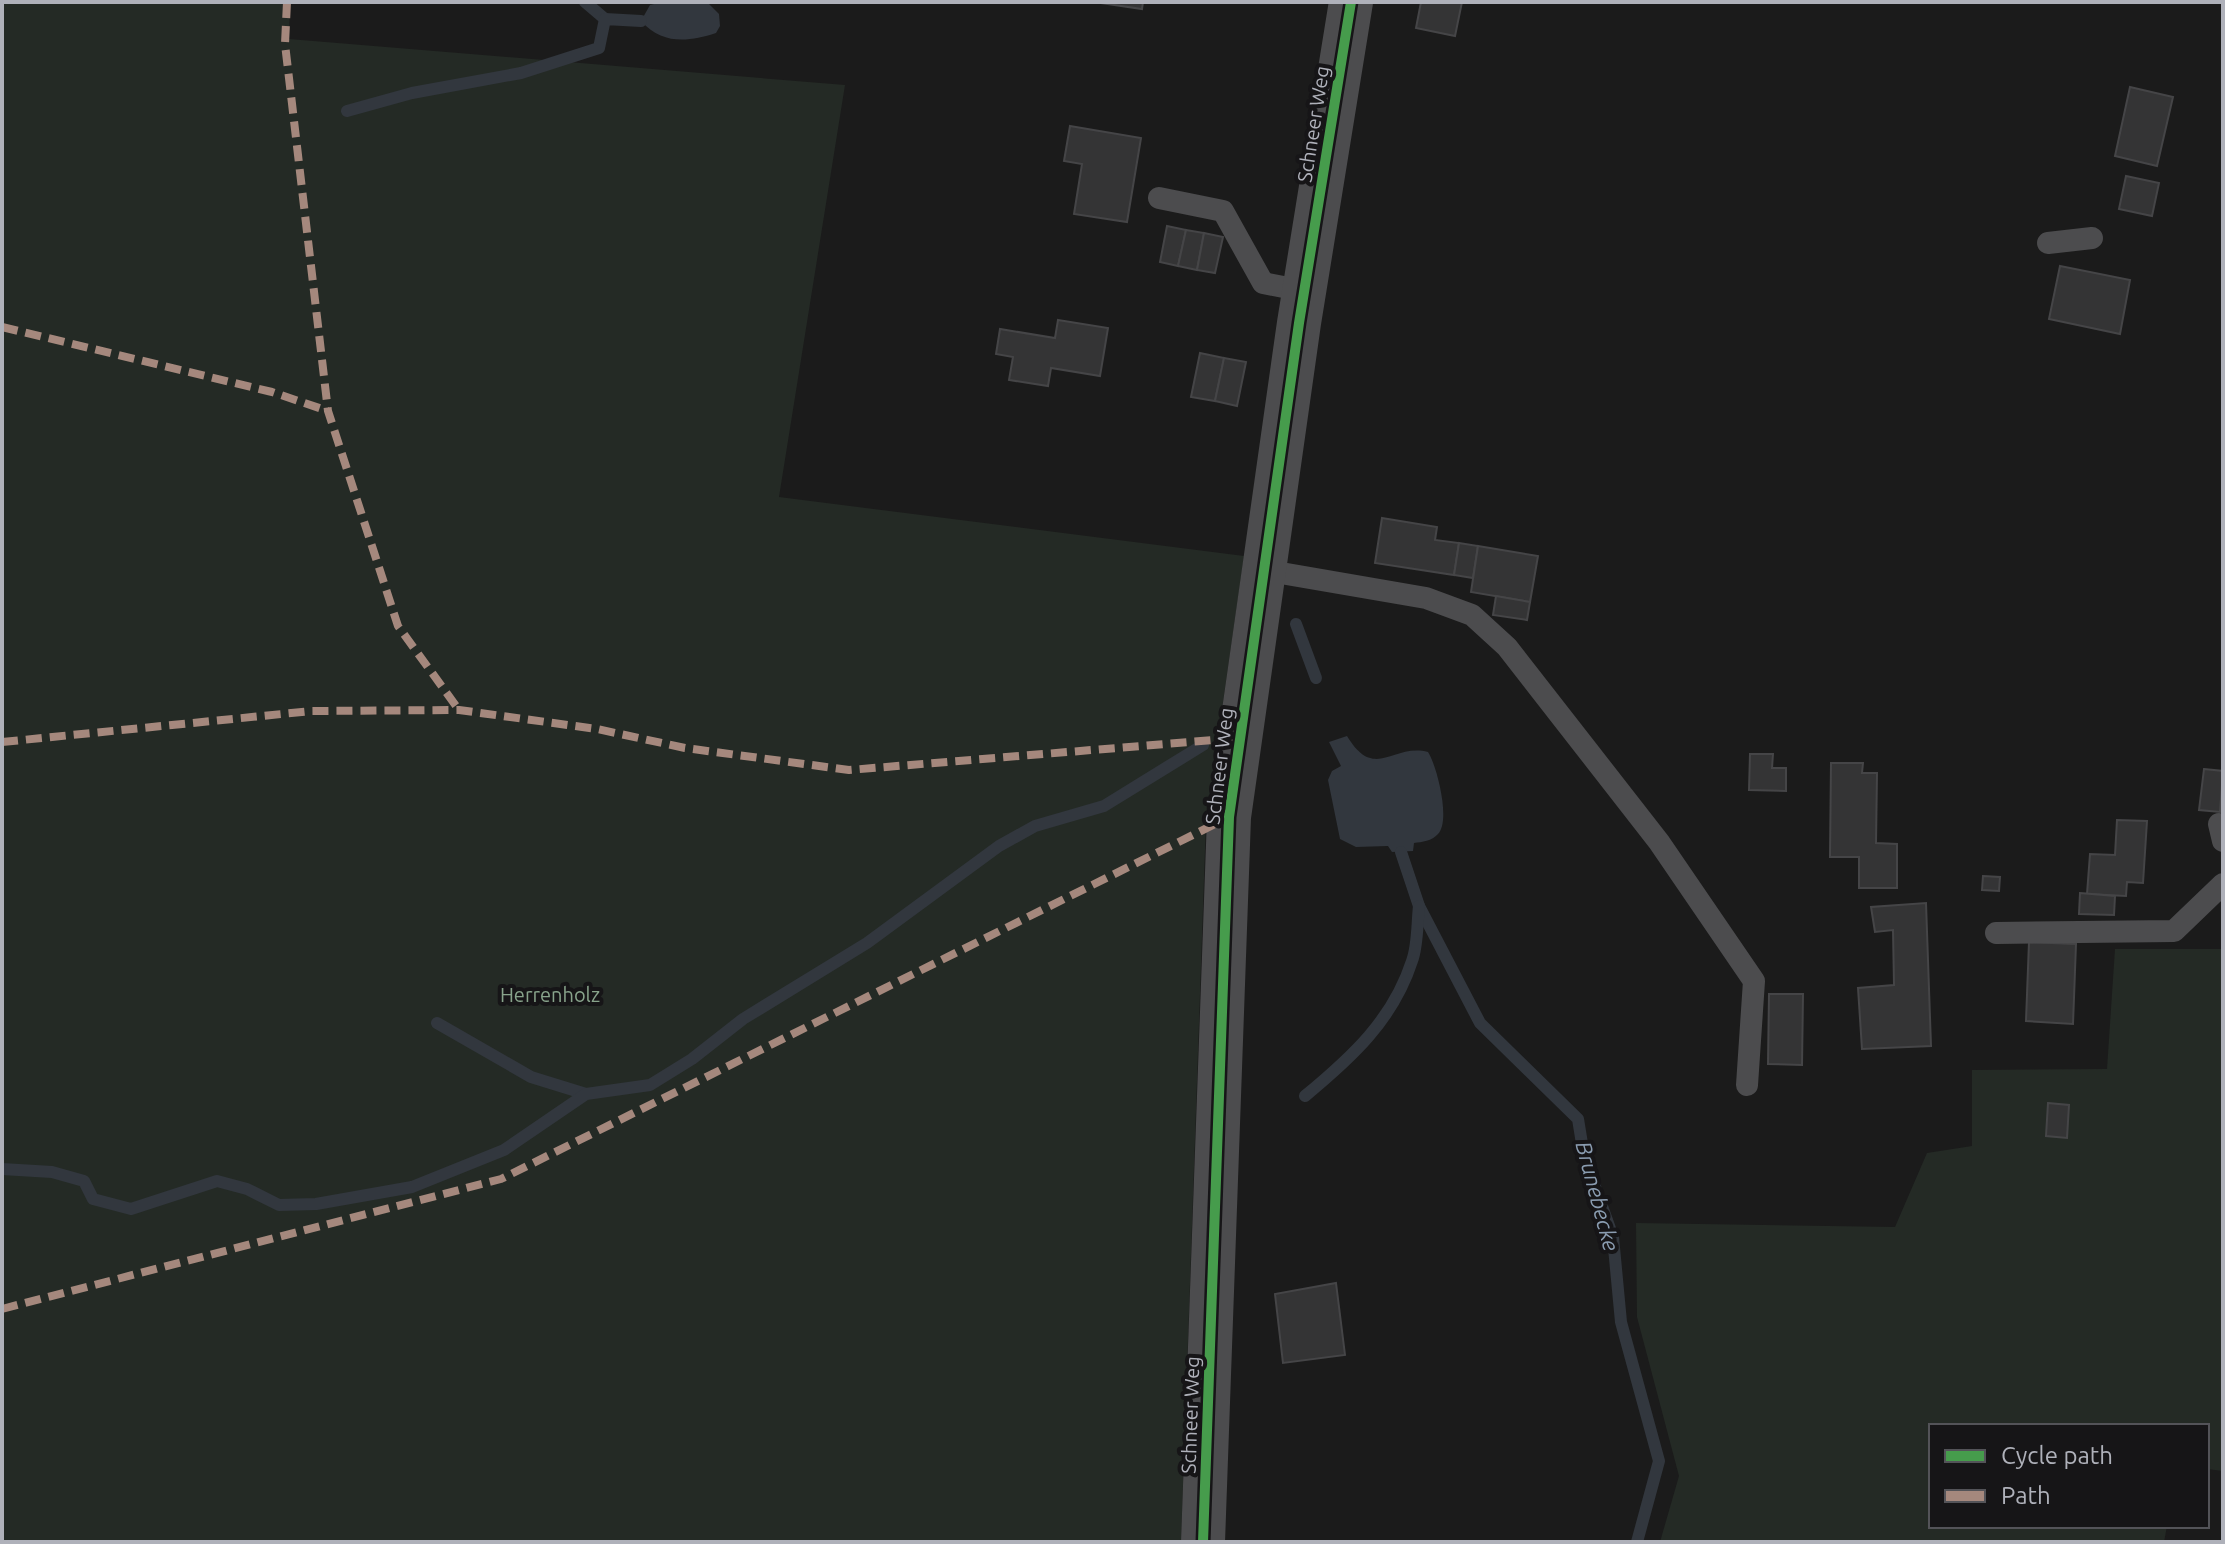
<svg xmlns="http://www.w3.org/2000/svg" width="2225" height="1544" font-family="Ubuntu,sans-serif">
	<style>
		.green { fill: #242a25 }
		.water { fill: #32373e }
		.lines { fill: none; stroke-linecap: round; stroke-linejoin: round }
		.stream { stroke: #32373e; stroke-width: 12 }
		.building { fill: #343435; stroke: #454547; stroke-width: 2 }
		.lane { stroke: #4c4c4e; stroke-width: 22 }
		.street { stroke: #4c4c4e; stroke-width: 44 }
		.quiet { stroke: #a5887d; stroke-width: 8; stroke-dasharray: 16 8; stroke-linecap: butt }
		.cycleway-casing { stroke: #161517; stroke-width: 15 }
		.cycleway { stroke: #469c4c; stroke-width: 10 }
		.labels { text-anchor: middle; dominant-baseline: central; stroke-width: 8; stroke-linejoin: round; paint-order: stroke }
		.street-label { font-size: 20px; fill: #afb1ba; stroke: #161517 }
		.park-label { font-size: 20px; fill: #88a38b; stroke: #161517 }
		.water-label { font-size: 22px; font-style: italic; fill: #8a9cb0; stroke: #161517 }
	</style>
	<rect width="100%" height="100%" fill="#1b1b1b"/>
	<g class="green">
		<polygon points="2,2 290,2 289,39 845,85 779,497 1244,556 1206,821 1181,1542 2,1542"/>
		<polygon points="2115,949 2223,949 2223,1471 2207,1469 2207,1426 1931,1426 1931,1526 2167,1526 2164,1542 1660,1542 1679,1476 1637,1317 1636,1223 1895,1227 1927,1153 1972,1146 1972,1070 2107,1069"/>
	</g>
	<g class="water">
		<path d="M 662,2 L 707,2 L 719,14 L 720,26 L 716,33 C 688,42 663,45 641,21 L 650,5 Z"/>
		<path d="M 1347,736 C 1375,782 1392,743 1428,752 C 1437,766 1451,821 1438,834 C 1432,841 1422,842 1414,843 L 1413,851 L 1392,852 L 1388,846 L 1356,847 L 1340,839 L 1328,780 L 1332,771 L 1341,766 L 1329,742 Z"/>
	</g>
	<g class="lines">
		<g class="stream">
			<polyline points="585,2 605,19"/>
			<polyline points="347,111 412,93 521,73 599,48 605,19 641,21"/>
			<polyline points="1296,624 1316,678"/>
			<polyline points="1401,852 1419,906 1480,1023 1578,1119 1584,1156 1613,1237 1621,1322 1659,1461 1637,1542"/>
			<polyline points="437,1023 531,1077 586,1094"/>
			<path d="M 1305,1096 C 1351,1058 1393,1020 1412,961 C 1418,945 1417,923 1419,906"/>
			<polyline points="2,1169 52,1172 84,1181 93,1199 131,1209 217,1181 247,1189 279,1205 316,1204 412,1187 504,1150 586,1094 650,1085 692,1059 743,1019 867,943 999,846 1035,826 1104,806 1203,745"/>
		</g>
	</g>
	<g class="building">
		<polygon points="1094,2 1143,2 1142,9"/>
		<polygon points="1421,2 1462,2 1455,36 1416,28"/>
		<polygon points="2130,87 2173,97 2157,166 2115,156"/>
		<polygon points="1070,126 1141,138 1127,222 1074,214 1082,164 1064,161"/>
		<polygon points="2126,176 2159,183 2152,216 2119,209"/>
		<polygon points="1167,226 1186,230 1178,266 1160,262"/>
		<polygon points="1186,230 1204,233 1197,270 1178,266"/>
		<polygon points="1204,233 1223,237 1215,273 1197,270"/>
		<polygon points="2060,266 2130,280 2120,334 2049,319"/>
		<polygon points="1058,320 1108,328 1100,376 1051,368 1048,386 1009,380 1013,357 996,354 1000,329 1055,338"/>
		<polygon points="1200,353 1224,358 1215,401 1191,397"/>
		<polygon points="1224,358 1246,362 1237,406 1215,401"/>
		<polygon points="1382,518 1437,527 1435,540 1459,543 1454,575 1375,563"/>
		<polygon points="1459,543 1478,546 1473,578 1454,575"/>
		<polygon points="1478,546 1538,556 1530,602 1471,592"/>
		<polygon points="1496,596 1530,602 1527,620 1493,615"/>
		<polygon points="1750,754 1773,754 1772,768 1786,768 1786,791 1749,790"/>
		<polygon points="1831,763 1863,763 1862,773 1877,773 1876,843 1897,844 1897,888 1859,888 1859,857 1830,857"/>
		<polygon points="2204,769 2223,771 2220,812 2199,810"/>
		<polygon points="2117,820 2147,821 2143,883 2127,882 2126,896 2087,894 2090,854 2115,855"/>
		<polygon points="1983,876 2000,877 1999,891 1982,890"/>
		<polygon points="2080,893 2115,896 2114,915 2079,914"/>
		<polygon points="1926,903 1931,1046 1862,1049 1858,988 1894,985 1893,930 1875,932 1871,907"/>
		<polygon points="2029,942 2076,944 2073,1024 2026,1021"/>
		<polygon points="1769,994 1803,994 1802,1065 1768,1064"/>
		<polygon points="2048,1103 2069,1105 2067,1138 2046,1136"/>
		<polygon points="1336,1283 1345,1355 1283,1363 1275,1294"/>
	</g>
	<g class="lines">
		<g class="lane">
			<polyline points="1159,198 1223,211 1263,283 1304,291"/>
			<polyline points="2048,243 2092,238"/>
			<polyline points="1263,570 1426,598 1472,615 1507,647 1659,842 1754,981 1747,1085"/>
			<polyline points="2219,824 2223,841"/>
			<polyline points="1996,933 2174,931 2223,884"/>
		</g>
		<polyline class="street" points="1203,1542 1229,817 1299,323 1351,2"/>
		<g class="quiet">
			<polyline points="287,2 285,44 328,411 398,626 459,710"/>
			<polyline points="2,327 272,392 328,411"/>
			<polyline points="2,742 312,711 459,710 597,729 685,748 849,770 1238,738"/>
			<polyline points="2,1309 501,1179 1229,817"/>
		</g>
		<g class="cycleway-casing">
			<polyline id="cycleway" points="1203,1542 1229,817 1299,323 1351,2"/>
		</g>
		<use href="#cycleway" class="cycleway"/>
	</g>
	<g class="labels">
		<g class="street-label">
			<text transform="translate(1313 124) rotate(-81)">Schneer Weg</text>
			<text transform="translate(1219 766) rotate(-83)">Schneer Weg</text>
			<text transform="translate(1190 1415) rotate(-88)">Schneer Weg</text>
		</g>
		<g class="park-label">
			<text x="550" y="994">Herrenholz</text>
		</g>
		<g class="water-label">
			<text transform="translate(1598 1196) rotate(75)">Brunebecke</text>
		</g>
	</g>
	<rect width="2225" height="1544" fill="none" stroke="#afb1ba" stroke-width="8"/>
	<rect x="1929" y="1424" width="280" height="104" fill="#161517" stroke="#535358" stroke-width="2"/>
	<rect x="1945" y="1450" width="40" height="12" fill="#469c4c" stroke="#535358" stroke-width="2"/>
	<text x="2001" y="1464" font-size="24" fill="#afb1ba">Cycle path</text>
	<rect x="1945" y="1490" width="40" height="12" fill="#a5887d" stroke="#535358" stroke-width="2"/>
	<text x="2001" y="1504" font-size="24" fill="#afb1ba">Path</text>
</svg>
